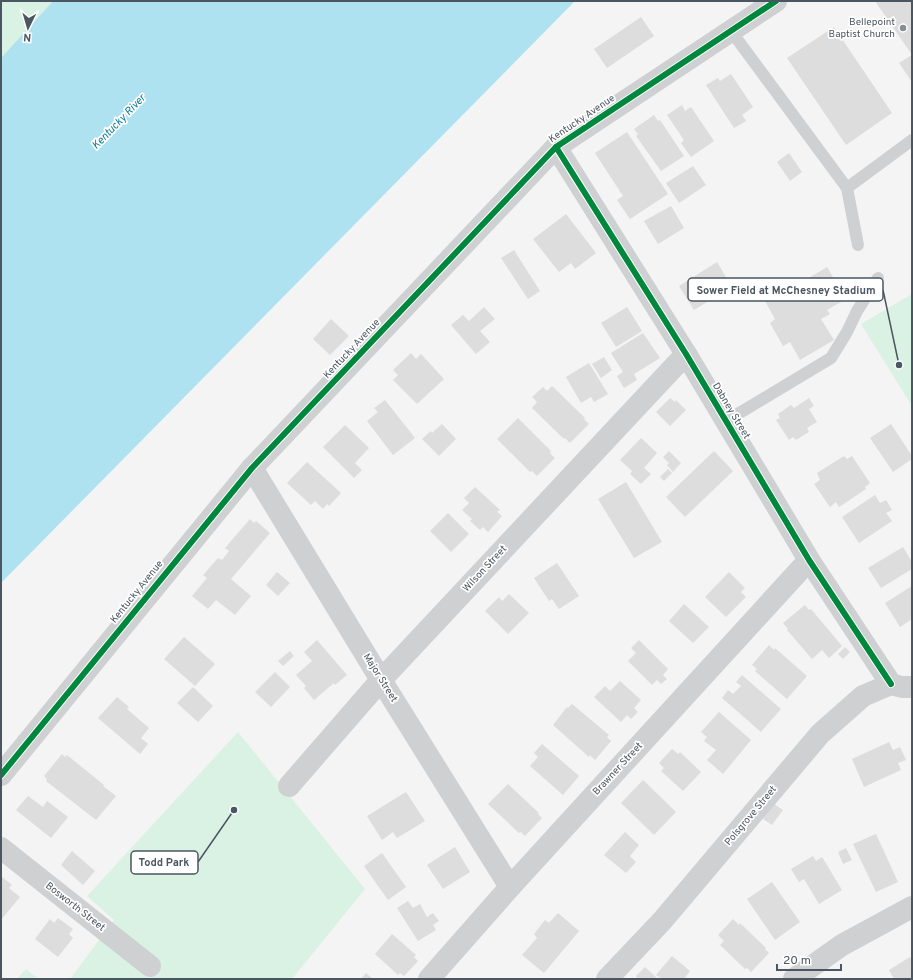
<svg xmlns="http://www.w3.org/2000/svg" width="913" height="980" font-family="Overpass,sans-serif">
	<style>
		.green { fill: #d9f2e3 }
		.water { fill: #aee2f0 }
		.building { fill: #ddddde }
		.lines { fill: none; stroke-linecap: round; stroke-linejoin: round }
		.service { stroke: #ced0d2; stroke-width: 12 }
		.minor { stroke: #ced0d2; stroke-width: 22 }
		.cycleway-casing { stroke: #fff; stroke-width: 8 }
		.cycleway { stroke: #00873e; stroke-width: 6 }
		.poi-dot { fill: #868d94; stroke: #fff; stroke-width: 1.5 }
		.labels { text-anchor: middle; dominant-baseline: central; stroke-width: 3.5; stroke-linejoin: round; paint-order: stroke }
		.poi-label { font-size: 10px; fill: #4a5661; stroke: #fff; text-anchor: end }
		.street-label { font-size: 10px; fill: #4a5661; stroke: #fff }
		.water-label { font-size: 11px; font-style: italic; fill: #0c7c9b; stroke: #fff }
		.leader { fill: none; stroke: #4a5661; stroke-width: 1.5 }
		.callout-dot { fill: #4a5661; stroke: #fff; stroke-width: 1.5 }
		.callout { fill: #fff; stroke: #4a5661; stroke-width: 1.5 }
		.callout-label { font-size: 11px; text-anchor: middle; font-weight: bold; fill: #4a5661 }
	</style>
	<rect width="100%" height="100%" fill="#f4f4f4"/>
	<g class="green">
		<polygon points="1,1 53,1 1,58"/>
		<polygon points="912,294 912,406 861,324"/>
		<polygon points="238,732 365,889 292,979 70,979 114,920 87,896"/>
		<polygon points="26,969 38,979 17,979"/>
	</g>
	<polygon class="water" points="53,1 575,1 1,583 1,58"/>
	<g class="building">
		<polygon points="875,1 912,1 912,82 899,63 912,55"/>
		<polygon points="641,17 654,36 607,68 594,49"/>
		<polygon points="834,27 892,113 846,145 787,58"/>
		<polygon points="731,74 753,107 742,115 746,121 734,128 706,85 718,78 720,81"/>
		<polygon points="682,105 685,111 691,107 714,141 691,157 681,143 684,140 667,115"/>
		<polygon points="654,115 658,121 660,120 684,156 661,171 636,136 638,134 634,129"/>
		<polygon points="627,132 668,194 630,219 617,200 623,196 595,153"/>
		<polygon points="789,153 802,172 790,181 777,162"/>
		<polygon points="693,166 706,185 679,203 666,183"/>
		<polygon points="671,206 684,228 658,244 644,221"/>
		<polygon points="566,214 596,253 575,269 571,263 559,272 533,239"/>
		<polygon points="514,250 540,291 528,299 501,258"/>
		<polygon points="717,262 732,287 694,310 679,286"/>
		<polygon points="827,267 846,299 827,310 830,314 821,319 834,340 800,360 790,342 783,346 770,323 775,319 765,301 798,282 799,284"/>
		<polygon points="484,307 495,319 480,331 490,342 476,354 451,325 463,315 469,321"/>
		<polygon points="627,307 642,331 616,347 601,323"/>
		<polygon points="331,319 349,336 330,355 313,339"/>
		<polygon points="643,333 660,358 634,374 637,380 624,388 617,376 623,372 611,353"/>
		<polygon points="411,353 416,359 421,354 444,379 417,404 393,380 398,375 393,370"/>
		<polygon points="604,357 612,370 601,378 592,364"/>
		<polygon points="589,363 608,394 594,402 591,397 581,403 566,377"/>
		<polygon points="552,386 585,418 584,419 589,424 570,443 565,438 564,439 532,408 537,402 532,397 543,387 547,391"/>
		<polygon points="670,398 675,402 676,400 686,410 670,426 656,412"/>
		<polygon points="809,398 814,406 809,409 817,422 807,428 809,432 796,440 793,437 789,440 776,420 780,418 778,414 791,405 794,408"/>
		<polygon points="385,400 415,438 393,455 367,421 378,412 374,408"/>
		<polygon points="518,418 551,451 550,453 555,458 537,476 532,471 530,472 497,439"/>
		<polygon points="442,424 456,439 439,456 422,439 431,431 432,433"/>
		<polygon points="891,424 912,456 912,459 893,472 870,438"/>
		<polygon points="345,425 369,448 355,463 362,470 354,478 323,447"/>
		<polygon points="641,438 657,453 644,468 651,474 641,484 630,474 632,471 620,460"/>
		<polygon points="669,451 681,463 673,472 667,465 669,463 663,457"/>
		<polygon points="714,451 733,471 685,517 666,497"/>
		<polygon points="844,456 847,459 852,456 870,483 865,487 866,489 839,507 836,502 830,507 814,484 820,480 817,473"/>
		<polygon points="307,462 341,493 329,506 327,504 323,509 315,501 311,505 287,483"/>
		<polygon points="668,469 672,473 664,481 660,477"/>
		<polygon points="626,482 662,542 634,558 598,499"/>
		<polygon points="475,487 500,510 497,512 502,516 488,532 483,527 480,530 470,521 472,519 462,510 469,503 464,498"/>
		<polygon points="875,495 880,503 886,500 892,510 886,513 892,521 859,543 842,517"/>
		<polygon points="448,513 469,534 451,552 430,531"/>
		<polygon points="250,519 254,523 256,521 270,533 231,579 251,596 235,615 216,600 208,609 192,596 207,578 203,575 218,558 222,560 229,551 225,548"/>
		<polygon points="903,547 912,562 912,569 881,588 868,568"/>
		<polygon points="557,563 579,596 559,609 552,599 549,601 534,578"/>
		<polygon points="277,572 290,583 278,596 266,585"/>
		<polygon points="729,572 745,588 741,592 746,597 726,617 705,597"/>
		<polygon points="912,586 912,619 900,627 885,603"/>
		<polygon points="509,594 529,613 508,634 485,611 499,597 502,601"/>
		<polygon points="684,604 709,627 693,643 669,621"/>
		<polygon points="805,605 809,610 811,609 842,646 829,658 822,650 812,659 787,630 788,629 783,623"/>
		<polygon points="184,637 215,664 195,686 164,659"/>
		<polygon points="317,640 347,675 335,685 334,683 314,700 304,688 306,686 296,675 312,661 304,652"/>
		<polygon points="639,640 668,669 663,675 667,679 661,684 657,680 652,685 628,661 636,653 631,648"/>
		<polygon points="769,645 774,650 775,648 807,676 787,699 755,671 757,669 752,665"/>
		<polygon points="845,647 850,652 843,659 838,654"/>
		<polygon points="290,651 294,656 283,666 278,661"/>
		<polygon points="275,672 290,687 271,707 255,692"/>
		<polygon points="742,675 781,709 761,732 722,698 728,690 733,694 741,686 736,682"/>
		<polygon points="620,681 641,700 634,708 638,712 631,719 627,715 621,722 594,697 605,686 610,691"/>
		<polygon points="193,687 213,706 198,722 177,703"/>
		<polygon points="117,697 129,707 127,709 149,728 141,738 148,744 140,754 98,718"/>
		<polygon points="572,704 609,735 607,737 611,741 595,760 590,755 589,757 553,725 567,707 568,708"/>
		<polygon points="719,712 751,740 723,774 707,760 716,750 704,741 707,737 701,732"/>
		<polygon points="889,742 893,750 900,747 906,760 898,763 901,770 864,787 852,759"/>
		<polygon points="542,744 579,776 563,795 530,766 538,757 534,753"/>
		<polygon points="672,749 678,754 680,752 701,772 683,791 661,771 664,768 659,763"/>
		<polygon points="62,754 65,757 67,755 104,785 103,786 116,796 96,820 46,781 47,779 44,776"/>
		<polygon points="643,780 676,812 654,835 621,803"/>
		<polygon points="508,784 539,813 538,814 542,818 525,836 521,832 519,833 488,804"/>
		<polygon points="406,792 425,821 397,838 393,832 382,840 367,816"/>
		<polygon points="28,796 43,807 47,801 68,817 51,838 16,810"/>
		<polygon points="774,804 783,810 772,825 763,819"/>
		<polygon points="625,832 639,845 630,856 636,862 626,873 604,855"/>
		<polygon points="876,834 898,882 876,892 853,844"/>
		<polygon points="455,847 470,872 443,889 427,865"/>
		<polygon points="846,848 852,860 843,864 838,852"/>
		<polygon points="72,851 95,871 83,885 61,865"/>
		<polygon points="382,853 406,887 388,900 364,866"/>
		<polygon points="813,856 816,861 822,857 842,890 819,904 804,879 799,882 791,869"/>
		<polygon points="1,876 12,885 9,888 20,897 1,920"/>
		<polygon points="772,882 800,922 775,940 747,899"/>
		<polygon points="408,901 413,908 420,904 427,917 433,913 439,921 433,925 436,930 418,941 397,908"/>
		<polygon points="558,913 579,931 544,973 522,955 537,938 534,934 545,920 549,923"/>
		<polygon points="58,918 73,929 69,934 73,938 58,957 35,939 50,919 54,923"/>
		<polygon points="733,919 739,925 740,923 766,948 765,949 769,953 751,972 747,968 745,969 720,945 724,941 718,935"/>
		<polygon points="392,934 416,955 414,957 418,961 404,976 400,973 398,975 375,954"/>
		<polygon points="672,956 690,971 684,979 662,979 656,975"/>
		<polygon points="910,957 912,960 912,979 894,979 889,970"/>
		<polygon points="645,967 658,979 638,979 636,976"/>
		<polygon points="366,973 373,979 361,979"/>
	</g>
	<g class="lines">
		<g class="service">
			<polyline points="731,31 847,188 912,140"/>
			<polyline points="847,188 858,245"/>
			<polyline points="726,421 831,358 847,332 857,311 878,278"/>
		</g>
		<g class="minor">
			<polyline points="556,147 686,354 809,560 891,684"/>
			<polyline points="252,468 381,680 510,887"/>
			<polyline points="1,775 252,468 556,147 776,1"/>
			<polyline points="289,786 381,680 686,354"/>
			<polyline points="1,848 150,966"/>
			<polyline points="429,979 510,887 809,560"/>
			<polyline points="607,979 662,921 820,734 863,696 891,684 902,687 912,687"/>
			<polyline points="794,979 842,945 912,907"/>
		</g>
		<g class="cycleway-casing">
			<g id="cycleway">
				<polyline points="556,147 686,354 809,560 891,684"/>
				<polyline points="1,775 252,468 556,147 776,1"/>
			</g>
		</g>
		<use href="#cycleway" class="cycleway"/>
	</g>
	<circle class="poi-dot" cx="903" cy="28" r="4"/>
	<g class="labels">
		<g class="poi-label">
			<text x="895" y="22">Bellepoint<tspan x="895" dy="12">Baptist Church</tspan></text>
		</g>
		<g class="street-label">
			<text transform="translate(582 119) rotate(-34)">Kentucky Avenue</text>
			<text transform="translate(352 349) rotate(-47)">Kentucky Avenue</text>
			<text transform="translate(731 411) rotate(59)">Dabney Street</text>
			<text transform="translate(485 569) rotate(-47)">Wilson Street</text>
			<text transform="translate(137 592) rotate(-51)">Kentucky Avenue</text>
			<text transform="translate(380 678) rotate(58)">Major Street</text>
			<text transform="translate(618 769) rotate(-47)">Brawner Street</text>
			<text transform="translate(751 816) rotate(-50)">Polsgrove Street</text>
			<text transform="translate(75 907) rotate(38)">Bosworth Street</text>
		</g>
		<g class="water-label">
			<text transform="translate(119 122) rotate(-46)">Kentucky River</text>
		</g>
	</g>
	<path class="leader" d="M899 365L883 290M234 810L198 862"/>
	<g class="callout-dot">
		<circle cx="899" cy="365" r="4"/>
		<circle cx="234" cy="810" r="4"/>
	</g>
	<g class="callout">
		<rect x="688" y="278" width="195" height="23" rx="4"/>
		<rect x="131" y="851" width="67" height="23" rx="4"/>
	</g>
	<g class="callout-label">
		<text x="786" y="294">Sower Field at McChesney Stadium</text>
		<text x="164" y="866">Todd Park</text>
	</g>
	<rect width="913" height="980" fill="none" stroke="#4a5661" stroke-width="4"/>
	<g transform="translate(28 28) rotate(185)" stroke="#ffffff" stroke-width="3" paint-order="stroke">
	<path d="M0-3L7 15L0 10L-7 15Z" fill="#4a5661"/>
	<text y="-6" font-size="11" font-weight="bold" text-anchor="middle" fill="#4a5661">N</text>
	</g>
	<path d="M777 964v6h64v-6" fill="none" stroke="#4a5661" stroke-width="2"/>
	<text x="783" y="964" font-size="12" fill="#4a5661" stroke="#ffffff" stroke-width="3" paint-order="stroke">20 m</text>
</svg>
